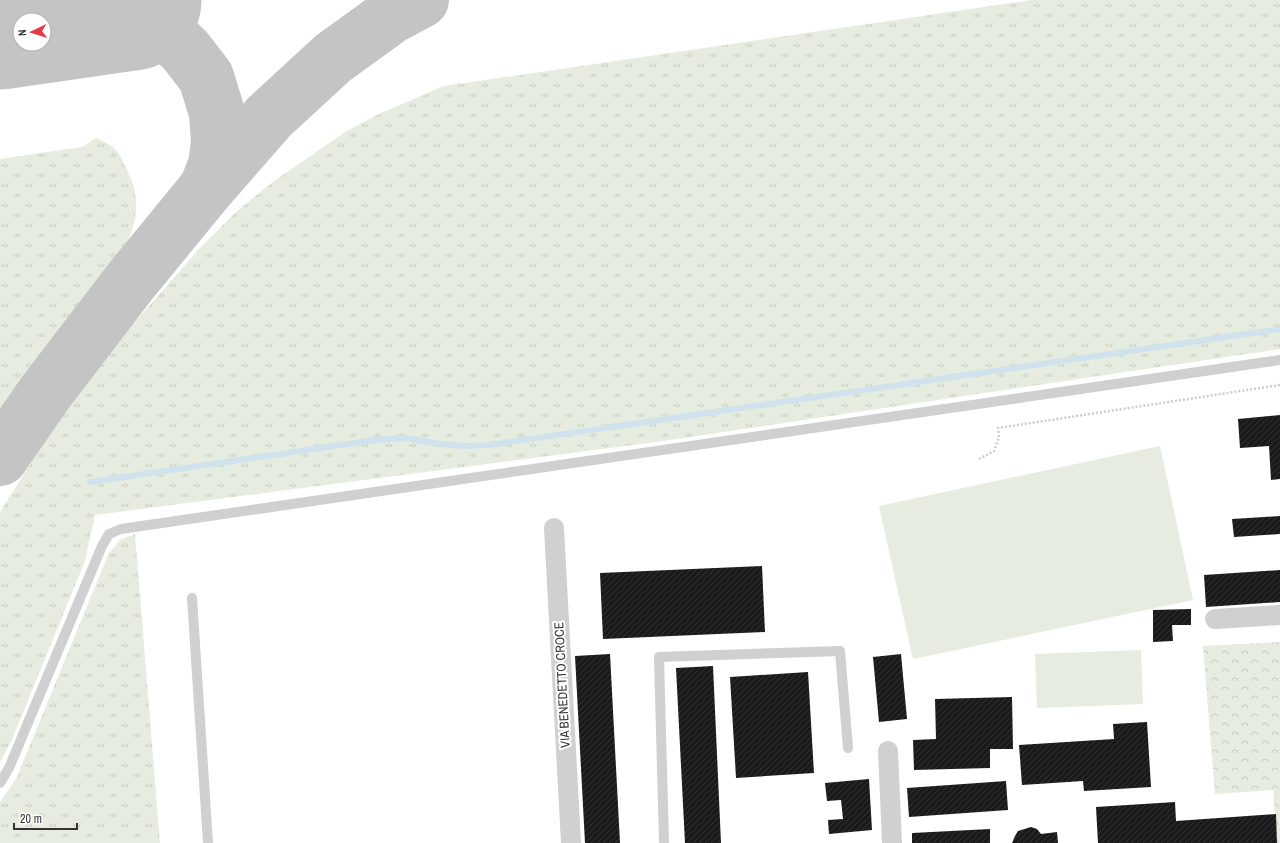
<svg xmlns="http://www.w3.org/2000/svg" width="1280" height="843" font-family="'Archivo Narrow',sans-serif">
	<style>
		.grass { fill: url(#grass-tufts) }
		.park { fill: url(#park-crowns) }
		.pitch { fill: #e6ecdf }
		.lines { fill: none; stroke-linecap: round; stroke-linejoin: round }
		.stream { stroke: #cfe2ee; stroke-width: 6 }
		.taxiway { stroke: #c4c4c4; stroke-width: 56 }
		.runway { stroke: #c4c4c4; stroke-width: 141 }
		.building { fill: url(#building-hatch) }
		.path { stroke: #cdcdcd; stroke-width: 2.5; stroke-dasharray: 2 2; stroke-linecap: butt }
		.service { stroke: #d0d0d0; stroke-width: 10 }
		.minor { stroke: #d0d0d0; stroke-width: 20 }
		.labels { text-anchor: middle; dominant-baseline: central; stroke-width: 4; stroke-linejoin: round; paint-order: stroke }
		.street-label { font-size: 13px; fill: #333; stroke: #fff }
	</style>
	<defs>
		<pattern id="grass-tufts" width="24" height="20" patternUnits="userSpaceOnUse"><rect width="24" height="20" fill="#e6ecdf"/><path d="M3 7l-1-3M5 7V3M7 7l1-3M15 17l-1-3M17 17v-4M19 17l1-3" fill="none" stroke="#c6cbc0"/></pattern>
		<pattern id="park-crowns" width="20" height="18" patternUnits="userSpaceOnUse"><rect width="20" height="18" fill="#e6ecdf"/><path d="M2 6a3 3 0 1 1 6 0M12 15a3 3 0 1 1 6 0" fill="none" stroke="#c6cbc0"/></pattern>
		<pattern id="building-hatch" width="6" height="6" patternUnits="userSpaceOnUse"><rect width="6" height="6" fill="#1a1a1a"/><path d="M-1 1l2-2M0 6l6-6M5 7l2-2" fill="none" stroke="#333"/></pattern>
	</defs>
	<rect width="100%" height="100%" fill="#fff"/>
	<g class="grass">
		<polygon points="1032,0 1280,0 1280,349 656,442 95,515 85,561 11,742 0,762 0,512 51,431 127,331 200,248 236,212 274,181 347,131 379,114 444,86"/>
		<path d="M 96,138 C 116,147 118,150 127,170 C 145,205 134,229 118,263 L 0,426 L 0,159 L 82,147 Z"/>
		<polygon points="135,534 160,843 0,843 0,802 16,779 109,553 120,540"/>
	</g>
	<polygon class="park" points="1280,642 1280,843 1277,843 1273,790 1215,794 1203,646"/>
	<g class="pitch">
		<polygon points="1160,446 1193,600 913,659 879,506"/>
		<polygon points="1141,650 1143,704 1037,708 1035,654"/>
	</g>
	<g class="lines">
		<polyline class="stream" points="90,482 375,440 406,438 441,444 465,446 489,445 1280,329"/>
		<g class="taxiway">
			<polyline points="41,13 93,9 130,13 164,30 185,50 206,77 217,113 219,142 216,165 207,188"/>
			<polyline points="0,458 45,393 130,282 207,188 269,117 333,58 391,16 421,0"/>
		</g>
		<polyline class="runway" points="0,19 131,0"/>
	</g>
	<g class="building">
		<polygon points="1280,415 1280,479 1271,480 1269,446 1240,448 1238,419"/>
		<polygon points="1280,516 1280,534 1234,537 1232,519"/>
		<polygon points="762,566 765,632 603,639 600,573"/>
		<polygon points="1280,570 1280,602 1206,607 1204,575"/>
		<polygon points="1191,609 1191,625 1172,625 1173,641 1153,642 1153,610"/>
		<polygon points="610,654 620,843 585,843 575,656"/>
		<polygon points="901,654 907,719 879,722 873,657"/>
		<polygon points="713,666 721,843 685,843 676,668"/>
		<polygon points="808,672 814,773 736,778 730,677"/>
		<polygon points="1012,697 1013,749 990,749 990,768 914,770 913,740 936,739 935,699"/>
		<polygon points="1147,722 1151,787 1084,791 1083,781 1022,785 1019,745 1114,739 1113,724"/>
		<polygon points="869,779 872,830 829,834 828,820 843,819 841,800 827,801 825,783"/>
		<polygon points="1006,781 1008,810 909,817 907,788"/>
		<polygon points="1175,802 1176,821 1276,814 1277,843 1098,843 1096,807"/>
		<polygon points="1031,827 1037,829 1041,834 1057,832 1058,843 1012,843 1015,836 1018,831"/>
		<polygon points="990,829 990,843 912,843 912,833"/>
	</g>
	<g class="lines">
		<polyline class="path" points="979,459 994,451 999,437 998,428 1280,385"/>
		<g class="service">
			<polyline points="192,598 208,843"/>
			<polyline points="0,783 9,768 102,546 109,534 121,529 1280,360"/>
			<polyline points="664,843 659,657 840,651 848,748"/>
		</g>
		<g class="minor">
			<polyline points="554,528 571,843"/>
			<polyline points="1215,619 1280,615"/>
			<polyline points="888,751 892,843"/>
		</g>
	</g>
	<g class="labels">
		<g class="street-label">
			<text transform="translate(562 685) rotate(-93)">VIA BENEDETTO CROCE</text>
		</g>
	</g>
	<g transform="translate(32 32) rotate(266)"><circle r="19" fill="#ffffff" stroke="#adadad"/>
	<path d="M0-3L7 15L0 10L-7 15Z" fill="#e63946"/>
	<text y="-6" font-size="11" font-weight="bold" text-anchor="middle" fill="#333333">N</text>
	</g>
	<path d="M14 823v6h63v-6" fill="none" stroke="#333333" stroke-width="2"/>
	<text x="20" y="823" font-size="12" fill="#333333" stroke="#ffffff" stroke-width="3" paint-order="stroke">20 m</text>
</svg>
